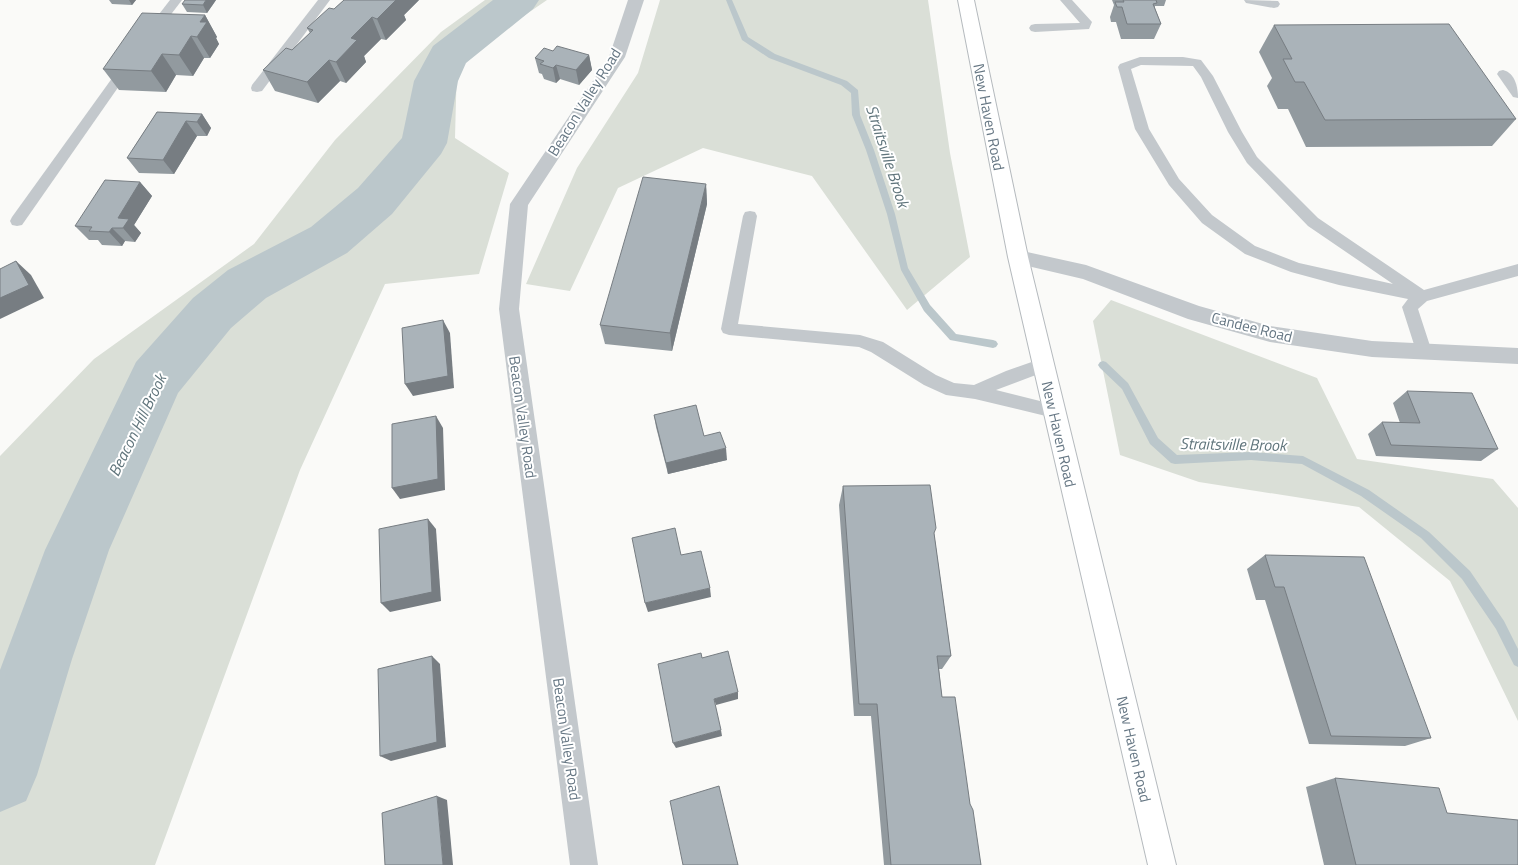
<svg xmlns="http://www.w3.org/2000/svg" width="1518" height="865" font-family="'Titillium Web',sans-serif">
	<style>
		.green { fill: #dadfd7 }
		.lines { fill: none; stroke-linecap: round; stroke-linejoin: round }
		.stream { fill: #bbc7cb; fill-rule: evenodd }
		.river { fill: #bbc7cb; fill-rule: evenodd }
		.primary-casing { stroke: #b5babe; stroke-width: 2 }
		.service { fill: #c3c8cc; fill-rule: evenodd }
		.minor { fill: #c3c8cc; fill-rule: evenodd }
		.tertiary { fill: #c3c8cc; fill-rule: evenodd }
		.primary { fill: #fff; fill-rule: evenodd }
		.wall { fill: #929a9f }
		.shaded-wall { fill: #777d82 }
		.building { fill: #aab3b9; stroke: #777d82 }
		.labels { text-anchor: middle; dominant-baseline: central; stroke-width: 4; stroke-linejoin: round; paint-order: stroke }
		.street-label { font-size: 15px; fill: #657683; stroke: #fff }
		.water-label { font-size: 16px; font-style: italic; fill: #60757c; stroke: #fff }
	</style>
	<rect width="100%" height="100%" fill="#fafaf8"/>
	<g class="green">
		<polygon points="485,0 547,0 457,62 455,138 509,173 479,274 385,284 300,470 155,865 0,865 0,456 94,359 254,244 335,140 441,32"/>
		<polygon points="660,0 928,0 950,153 970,257 907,310 812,176 703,148 618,188 570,291 526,284 577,168 638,73"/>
		<polygon points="1111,300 1317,378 1357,459 1493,479 1518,508 1518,721 1450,581 1359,507 1199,482 1120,455 1093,321"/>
	</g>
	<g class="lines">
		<g class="stream">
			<polygon points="726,0 732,0 748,37 775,54 847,81 858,90 860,115 874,150 895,214 908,268 930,305 956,334 993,340 996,341 998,344 996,347 993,348 950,340 924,311 901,270 887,214 866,150 852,115 851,93 841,85 769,58 742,40"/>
			<polygon points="1103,361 1106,362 1128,383 1158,438 1177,455 1251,452 1303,456 1369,490 1429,532 1470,571 1504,621 1518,649 1518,667 1514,665 1496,629 1462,579 1421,538 1361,496 1302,464 1251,460 1175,464 1171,463 1150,444 1122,389 1100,368 1098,365 1100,362"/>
		</g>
		<polygon class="river" points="493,0 539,0 533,9 466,63 458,81 447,143 441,154 392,214 347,253 266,298 231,328 178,393 109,550 72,659 37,775 26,801 0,812 0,670 45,550 136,362 193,298 228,270 311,227 358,188 402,138 414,81 433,46"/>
		<g class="primary-casing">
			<polygon id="primary" points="958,0 974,0 1028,257 1176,865 1148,865 1008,257"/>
		</g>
		<g class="service">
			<polygon points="170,0 182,0 156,34 148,34 146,31"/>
			<polygon points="318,0 330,0 262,91 257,92 252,91 251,88 252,85"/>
			<polygon points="1060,0 1072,0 1092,22 1089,29 1035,32 1031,31 1029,28 1031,25 1035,24 1080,23"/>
			<polygon points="1244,0 1278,1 1280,4 1278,7 1274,8 1246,3"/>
			<path d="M 1140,57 L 1183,57 L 1201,60 L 1213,76 L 1242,132 L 1257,157 L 1318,218 L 1424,290 L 1518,264 L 1518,276 L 1427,301 L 1418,309 L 1432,352 L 1430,357 L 1424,358 L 1418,357 L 1402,307 L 1408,299 L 1339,285 L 1291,272 L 1245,254 L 1202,223 L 1169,185 L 1135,129 L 1118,67 L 1120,64 ZM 1141,65 L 1193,66 L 1201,77 L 1228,132 L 1247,163 L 1308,226 L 1393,284 L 1299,263 L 1255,246 L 1212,215 L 1179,179 L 1149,129 L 1131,69 Z"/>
			<polygon points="127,62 131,63 133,66 22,225 17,226 12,225 10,221 12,217 123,63"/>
			<path d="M 1503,70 C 1515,73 1518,87 1518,98 L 1513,97 L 1497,74 L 1499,71 Z"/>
			<polygon points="750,211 755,212 757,216 738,324 860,335 883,342 936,375 954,383 974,385 1006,371 1043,358 1049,360 1051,365 1049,370 996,390 1060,406 1062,411 1060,416 1054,418 975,399 946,395 924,385 871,352 859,347 729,335 723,333 721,329 743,216 745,212"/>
		</g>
		<polygon class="minor" points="628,0 644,0 625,57 528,205 519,309 598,865 570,865 499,309 510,204 609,57"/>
		<polygon class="tertiary" points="1018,250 1086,265 1199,306 1270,326 1372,341 1518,348 1518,364 1372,357 1270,342 1188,319 1083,279 1011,262 1008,257 1011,252"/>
		<use href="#primary" class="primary"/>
	</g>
	<g class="wall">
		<polygon points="109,0 136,0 132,5 112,4"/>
		<polygon points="216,0 207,13 187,12 182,4"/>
		<polygon points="344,0 419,0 404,15 406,20 386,40 381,39 364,56 366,62 346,83 340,81 318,103 275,91 263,70 292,50 310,33 307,28 334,9"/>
		<polygon points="1112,0 1166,0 1164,6 1155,6 1155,8 1161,24 1154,39 1121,39 1116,22 1111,22 1110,17 1114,5"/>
		<polygon points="205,15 217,37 216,38 219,44 210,58 204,58 193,76 176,75 166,92 119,90 103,69"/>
		<polygon points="1274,25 1516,119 1492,146 1306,147 1288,109 1278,109 1267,86 1272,78 1259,52"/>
		<polygon points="553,51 589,55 592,70 579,85 560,79 556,83 544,79 542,74 539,73 535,58"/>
		<polygon points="157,112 202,114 211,128 207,136 197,136 174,174 139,173 127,158"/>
		<polygon points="140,182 152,196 134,225 141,233 135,242 125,241 122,246 102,245 98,240 89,240 75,226"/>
		<polygon points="706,184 707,204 672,351 605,344 600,325"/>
		<polygon points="1407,391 1498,449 1481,461 1376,456 1368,434 1382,422 1400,423 1393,403"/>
		<polygon points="654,415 704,436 727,460 668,474 656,427"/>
		<polygon points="843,486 934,533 951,656 942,669 939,669 942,697 970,804 981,865 884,865 871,716 854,716 839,505"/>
		<polygon points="1265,555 1431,738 1405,746 1309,744 1265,600 1256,600 1247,569"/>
		<polygon points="1335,778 1447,813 1518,865 1324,865 1306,787"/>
	</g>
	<g class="shaded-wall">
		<polygon points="129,0 136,0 132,5"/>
		<polygon points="206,0 216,0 207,13 203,5"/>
		<polygon points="394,0 419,0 404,15 406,20 386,40 377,19"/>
		<polygon points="205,15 217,37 216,38 219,44 210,58 197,37 200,22"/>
		<polygon points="372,17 381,39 364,56 366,62 346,83 336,62 351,38"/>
		<polygon points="191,36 204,58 193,76 179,55"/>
		<polygon points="162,54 176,75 166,92 151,71"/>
		<polygon points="589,55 592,70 579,85 576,70"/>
		<polygon points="329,60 340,81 318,103 307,82"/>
		<polygon points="556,65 560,79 556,83 553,68"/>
		<polygon points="202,114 211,128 207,136 197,122"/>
		<polygon points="186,121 197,136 174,174 163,160"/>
		<polygon points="140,182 152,196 134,225 141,233 135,242 123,228 118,218"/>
		<polygon points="706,184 707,204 672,351 670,333"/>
		<polygon points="112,228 125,241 122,246 109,232"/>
		<polygon points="16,261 31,275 44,298 0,319 0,298"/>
		<polygon points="443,320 450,333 454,388 413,396 405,384"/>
		<polygon points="436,416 443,428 445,490 400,499 392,488"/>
		<polygon points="726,448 727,460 668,474 666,463"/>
		<polygon points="428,519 436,529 441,601 390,612 381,603"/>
		<polygon points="710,588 711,597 648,612 645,603"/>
		<polygon points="432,656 440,664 446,747 391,761 380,756"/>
		<polygon points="738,692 738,699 716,705 714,699"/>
		<polygon points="721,730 722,736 676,748 673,743"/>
		<polygon points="437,796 447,800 453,865 443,865"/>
	</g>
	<g class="building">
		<polygon points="185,0 206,0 203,5 182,4"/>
		<polygon points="344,0 396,0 377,19 372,17 351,38 357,40 336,62 329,60 307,82 263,70 286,48 292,50 313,30 307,28 329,8 334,9"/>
		<polygon points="1123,0 1156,0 1157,3 1153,4 1161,24 1127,24 1122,7 1117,7 1115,2 1124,2"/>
		<polygon points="142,13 205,15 200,22 207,22 197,37 191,36 179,55 162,54 151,71 103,69"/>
		<polygon points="1449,24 1516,119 1325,120 1304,82 1295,82 1283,59 1292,59 1274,25"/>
		<polygon points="557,46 589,55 576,70 556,65 553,68 540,64 544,61 535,58 544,48 553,51"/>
		<polygon points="157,112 202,114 197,122 186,121 163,160 127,158"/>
		<polygon points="643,177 706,184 670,333 600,325"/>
		<polygon points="105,180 140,182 118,218 129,219 123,228 112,228 109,232 89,231 92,227 75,226"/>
		<polygon points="16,261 29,285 0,298 0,269"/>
		<polygon points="443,320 448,376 405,384 402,328"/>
		<polygon points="1407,391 1472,393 1498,449 1391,445 1382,422 1420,423"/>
		<polygon points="696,405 704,436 720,432 726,448 666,463 654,415"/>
		<polygon points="436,416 438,479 392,488 392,424"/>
		<polygon points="930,485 936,528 934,533 951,656 937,656 942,697 955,697 970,804 973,810 981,865 891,865 877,704 859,704 843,486"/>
		<polygon points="428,519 432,592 381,603 379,529"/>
		<polygon points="675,528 681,555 701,551 710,588 645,603 632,538"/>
		<polygon points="1265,555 1364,557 1431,738 1331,736 1284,587 1275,587"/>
		<polygon points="728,651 738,692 714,699 721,730 673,743 658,664 701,653 702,658"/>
		<polygon points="432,656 437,742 380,756 378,669"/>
		<polygon points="1335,778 1439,788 1447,813 1518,820 1518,865 1356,865"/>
		<polygon points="719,786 738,865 683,865 670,801"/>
		<polygon points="437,796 443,865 385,865 382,813"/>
	</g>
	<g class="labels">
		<g class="street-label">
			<text transform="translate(584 102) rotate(-58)">Beacon Valley Road</text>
			<text transform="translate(989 117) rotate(79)">New Haven Road</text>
			<text transform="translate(1252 327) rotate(14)">Candee Road</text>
			<text transform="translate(523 417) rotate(82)">Beacon Valley Road</text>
			<text transform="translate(1059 434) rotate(77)">New Haven Road</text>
			<text transform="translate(567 739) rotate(82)">Beacon Valley Road</text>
			<text transform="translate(1134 749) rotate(77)">New Haven Road</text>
		</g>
		<g class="water-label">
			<text transform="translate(888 156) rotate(72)">Straitsville Brook</text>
			<text transform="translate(137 425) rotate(-64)">Beacon Hill Brook</text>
			<text transform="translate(1233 444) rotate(1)">Straitsville Brook</text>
		</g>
	</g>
</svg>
